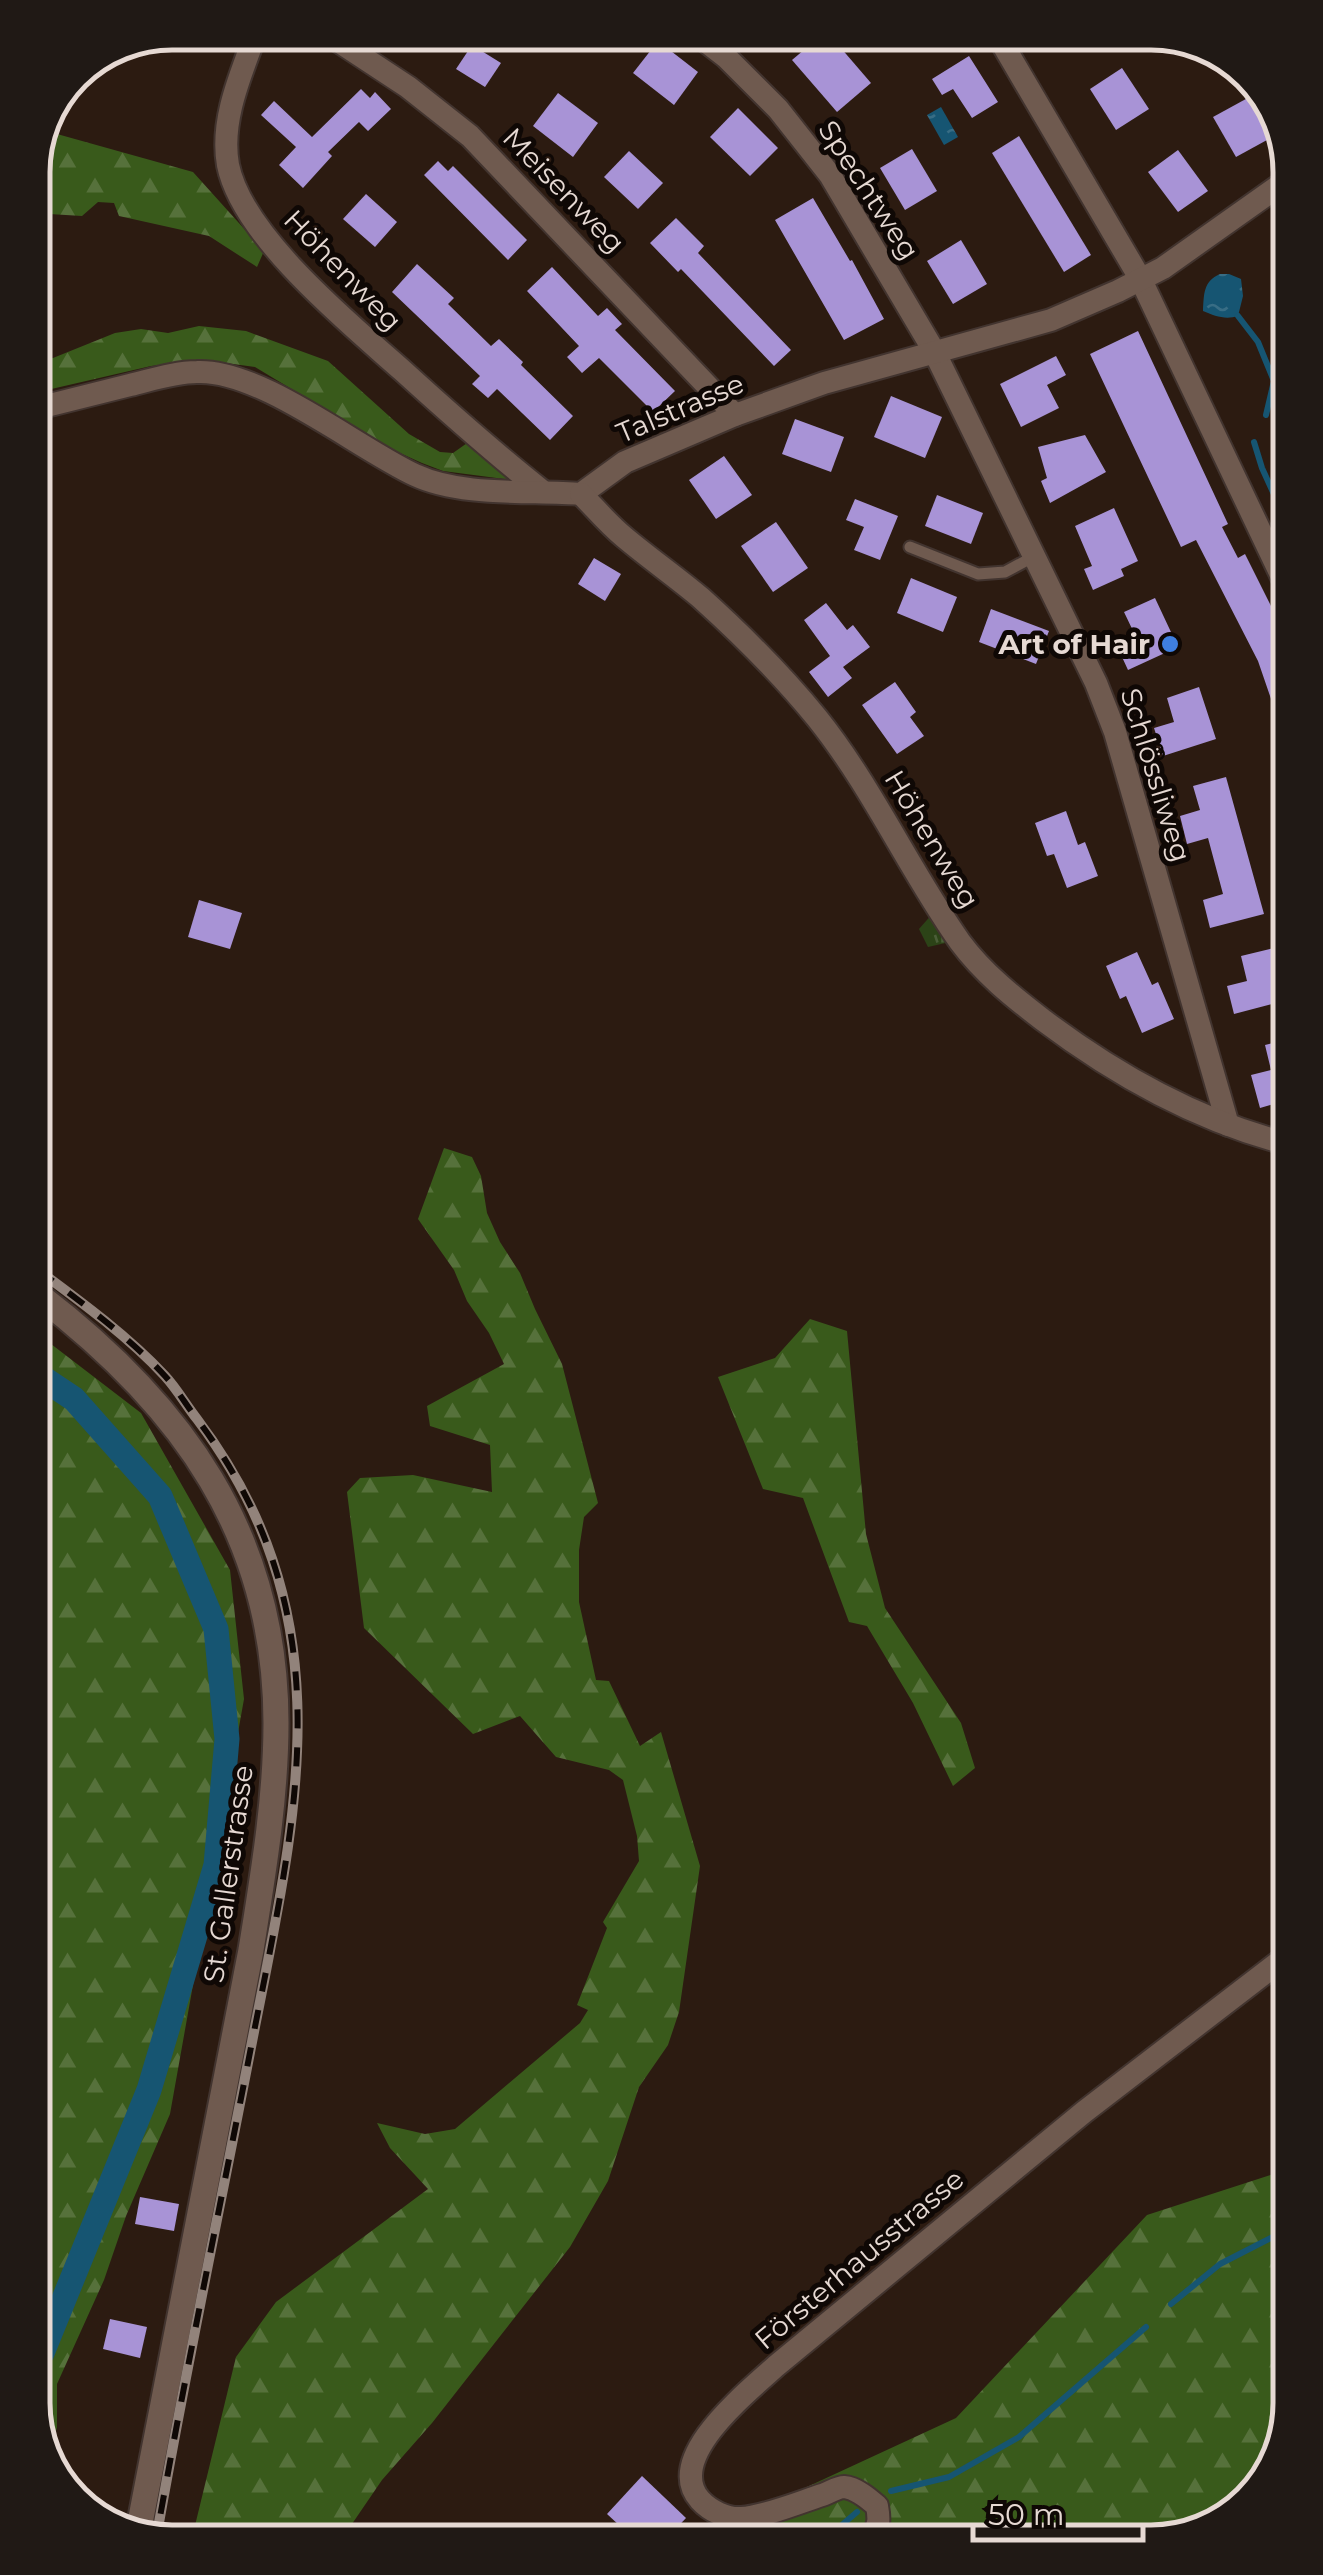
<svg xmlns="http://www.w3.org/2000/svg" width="1323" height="2575" font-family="Montserrat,sans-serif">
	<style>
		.forest { fill: url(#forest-firs) }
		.park { fill: url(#park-tufts) }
		.water { fill: url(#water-ripples) }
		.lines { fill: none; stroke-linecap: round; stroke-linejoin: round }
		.stream { stroke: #165572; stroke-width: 6 }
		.canal { stroke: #165572; stroke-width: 25 }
		.building { fill: #a893d6 }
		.service-casing { stroke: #42342f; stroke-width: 15 }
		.minor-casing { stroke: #42342f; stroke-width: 26 }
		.secondary-casing { stroke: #42342f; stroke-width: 29 }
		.service { stroke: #6f5a4f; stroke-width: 11 }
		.minor { stroke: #6f5a4f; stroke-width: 22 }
		.secondary { stroke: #6f5a4f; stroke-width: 25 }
		.rail-casing { stroke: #92837b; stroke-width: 10 }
		.rail { stroke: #0f0805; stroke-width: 6; stroke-dasharray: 19; stroke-linecap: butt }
		.shop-dot { fill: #3f7fe0; stroke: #0f0805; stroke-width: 4 }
		.labels { text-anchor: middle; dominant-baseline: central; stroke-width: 10; stroke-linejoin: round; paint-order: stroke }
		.street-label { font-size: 28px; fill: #e6d9d3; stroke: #0f0805 }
		.poi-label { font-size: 28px; font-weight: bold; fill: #e6d9d3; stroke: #0f0805; text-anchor: end }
		.rim { fill: none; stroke: #e6d9d3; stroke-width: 5 }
	</style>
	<defs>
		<pattern id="forest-firs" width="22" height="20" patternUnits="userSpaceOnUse" patternTransform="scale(2.5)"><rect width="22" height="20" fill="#395a1b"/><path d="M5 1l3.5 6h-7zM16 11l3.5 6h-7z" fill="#56713b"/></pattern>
		<pattern id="park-tufts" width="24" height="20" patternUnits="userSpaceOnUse" patternTransform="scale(2.5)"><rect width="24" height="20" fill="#2c4317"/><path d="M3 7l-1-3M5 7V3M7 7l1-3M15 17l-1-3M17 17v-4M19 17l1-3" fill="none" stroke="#4b5e38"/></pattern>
		<pattern id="water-ripples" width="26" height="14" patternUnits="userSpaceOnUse" patternTransform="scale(2.5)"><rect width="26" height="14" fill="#165572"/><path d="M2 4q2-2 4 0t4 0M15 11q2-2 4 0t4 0" fill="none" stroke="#386d85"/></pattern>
	</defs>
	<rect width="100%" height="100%" fill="#2c1b11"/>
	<g class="forest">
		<polygon points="82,70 57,134 193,172 264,251 257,267 209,236 119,216 114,203 98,202 82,216 33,213 33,164 74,73"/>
		<polygon points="199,326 246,331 328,361 409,434 440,452 453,453 470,441 519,481 443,471 422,463 391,449 255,367 204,360 151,366 34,393 34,359 53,358 115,333 141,329 168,333"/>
		<polygon points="444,1148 472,1157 481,1176 487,1213 500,1242 520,1273 535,1309 562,1364 598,1503 584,1517 579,1550 579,1602 596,1680 609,1681 640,1746 661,1732 700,1866 679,2012 668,2045 639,2087 608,2181 570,2247 432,2423 382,2480 341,2540 191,2542 236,2357 276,2302 428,2189 390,2148 377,2123 425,2134 455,2129 580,2023 588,2010 577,2005 607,1928 603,1922 639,1861 637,1836 623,1780 609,1770 556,1757 520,1716 473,1734 364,1628 347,1492 360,1478 413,1475 492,1492 490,1445 430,1426 427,1406 504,1364 489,1333 467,1301 454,1270 418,1219"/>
		<polygon points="810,1319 847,1331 866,1534 885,1608 961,1723 975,1768 953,1786 913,1703 867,1626 849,1622 803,1498 763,1489 718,1377 775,1358"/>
		<polygon points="38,1334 141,1413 230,1570 244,1699 170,2114 126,2216 104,2280 57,2384 57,2427 48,2462 43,2456"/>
		<polygon points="1289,2169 1290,2403 1267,2481 1204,2532 714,2537 725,2525 956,2418 1147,2215"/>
	</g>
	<polygon class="park" points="934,912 954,941 928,947 919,929"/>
	<g class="water">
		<polygon points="941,107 958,137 944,145 927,115"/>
		<path d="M 1220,274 L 1229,274 L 1241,279 L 1243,296 L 1238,316 C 1225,320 1215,316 1203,311 C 1204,295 1203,281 1220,274 Z"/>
	</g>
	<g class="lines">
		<g class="stream">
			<polyline points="1238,316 1258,342 1274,381 1266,415"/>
			<polyline points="1254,442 1262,468 1282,512"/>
			<polyline points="1171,2304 1220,2264 1290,2228"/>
			<polyline points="891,2491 949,2477 1019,2437 1146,2327"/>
			<polyline points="829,2536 857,2512"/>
		</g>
		<polyline class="canal" points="38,1375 74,1399 160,1496 216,1629 227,1739 216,1865 149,2090 42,2353"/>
	</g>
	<g class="building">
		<polygon points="824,33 828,33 871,83 837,112 792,60"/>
		<polygon points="658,41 698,72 674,105 633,73"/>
		<polygon points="472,45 501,63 485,87 456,69"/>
		<polygon points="969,56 998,102 972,118 953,89 942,95 932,79"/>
		<polygon points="1122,68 1149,109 1116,130 1090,89"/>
		<polygon points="361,89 370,98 375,92 391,109 368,131 359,122 328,152 332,156 303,188 279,165 296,147 261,115 274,101 312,137"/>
		<polygon points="558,93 598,123 573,157 533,126"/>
		<polygon points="1255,94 1278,134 1236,157 1213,117"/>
		<polygon points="738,108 778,148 750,176 710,137"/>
		<polygon points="1019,136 1091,255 1064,272 992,153"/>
		<polygon points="912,149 937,191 905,210 880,168"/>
		<polygon points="1178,150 1208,191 1178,212 1148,172"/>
		<polygon points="629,151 663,183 638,209 604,177"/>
		<polygon points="438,161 448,171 453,166 527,240 508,260 424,175"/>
		<polygon points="366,194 397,222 375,247 343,219"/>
		<polygon points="813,198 850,261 852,260 884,319 844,340 775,220"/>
		<polygon points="676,218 704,246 698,253 791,350 774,366 681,269 678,272 650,243"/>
		<polygon points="961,240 987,284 953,304 927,261"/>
		<polygon points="417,264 454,298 448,304 491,346 499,339 523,362 521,365 573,416 550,440 497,389 488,398 472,384 480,376 392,292"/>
		<polygon points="552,267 598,316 607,308 622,324 615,330 675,391 653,412 599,358 582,373 567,357 579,346 527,291"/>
		<polygon points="1138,331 1228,524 1222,527 1238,558 1245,554 1282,628 1283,725 1280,725 1258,661 1196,540 1181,547 1090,354"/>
		<polygon points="1056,356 1066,375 1047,385 1059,408 1021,427 1000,384"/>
		<polygon points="891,396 942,417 925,458 874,437"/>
		<polygon points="795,419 844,437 831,472 782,454"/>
		<polygon points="1085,435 1106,472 1050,503 1041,481 1047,478 1038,447"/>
		<polygon points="724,456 752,495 716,519 689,480"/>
		<polygon points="937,495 983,513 971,544 925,526"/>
		<polygon points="855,499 898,516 880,560 854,550 864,527 846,520"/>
		<polygon points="1114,508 1138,561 1121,569 1124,576 1093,590 1084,569 1092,566 1075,526"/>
		<polygon points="776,522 808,568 773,592 741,546"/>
		<polygon points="594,558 621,574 605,601 578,584"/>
		<polygon points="911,578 957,597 943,632 897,613"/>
		<polygon points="1155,598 1178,647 1128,670 1116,644 1135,635 1124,612"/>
		<polygon points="826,603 847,630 853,625 870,647 843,667 852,678 828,697 809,672 830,656 804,620"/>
		<polygon points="991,609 1049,631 1036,664 979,642"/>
		<polygon points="895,682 916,712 910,717 924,736 897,754 862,705"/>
		<polygon points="1199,687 1216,739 1163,756 1154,728 1174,722 1167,698"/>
		<polygon points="1226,777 1264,914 1210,928 1203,900 1223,894 1208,838 1187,844 1180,816 1200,810 1193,786"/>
		<polygon points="1066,811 1078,845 1085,842 1098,876 1067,888 1054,854 1047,856 1035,823"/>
		<polygon points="199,900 242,913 230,949 188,937"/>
		<polygon points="1274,948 1284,986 1284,1001 1234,1014 1227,986 1247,981 1241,956"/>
		<polygon points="1137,952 1152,985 1158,982 1174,1019 1142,1033 1126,996 1120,999 1106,966"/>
		<polygon points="1284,1040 1285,1095 1279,1097 1280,1102 1260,1108 1251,1075 1271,1070 1265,1045"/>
		<polygon points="140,2197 179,2204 174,2231 135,2224"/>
		<polygon points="110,2319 147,2327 140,2358 103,2349"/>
		<polygon points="642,2476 686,2518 668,2537 633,2538 607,2514"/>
	</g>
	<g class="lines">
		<g class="service-casing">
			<polyline id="service" points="910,547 978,574 1005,572 1035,556"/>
		</g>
		<g class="minor-casing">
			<g id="minor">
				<path d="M 256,33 C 241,74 220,120 228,165 C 242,236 350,324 403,371 C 448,412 493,452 541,490"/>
				<polyline points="326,33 408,87 470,136 735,415"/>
				<polyline points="695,33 726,57 778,109 830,175 934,351 1096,683 1115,732 1228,1125"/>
				<polyline points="996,33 1141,280 1282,577"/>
				<path d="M 34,409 C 66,401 98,393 130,385 C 151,380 175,372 197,372 C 260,369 357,448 415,475 C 462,497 530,490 581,494 L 625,462 L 735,415 L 824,383 L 1051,320 L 1118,291 L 1163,268 L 1280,185"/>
				<path d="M 581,494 C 595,508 608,524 624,537 C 649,558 676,577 701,598 C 742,635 782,675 817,718 C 873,788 909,870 960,942 C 983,973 1013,997 1043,1020 C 1116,1075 1196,1120 1285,1143"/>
				<path d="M 872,2535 C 880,2526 879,2517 877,2506 C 868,2498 856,2488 844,2487 C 838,2487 828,2493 822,2495 C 800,2502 764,2517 741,2518 C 727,2519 710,2511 700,2500 C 663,2458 748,2392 776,2366 L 1084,2112 L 1288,1955"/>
			</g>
		</g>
		<g class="secondary-casing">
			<path id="secondary" d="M 38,1295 C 182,1405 276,1535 276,1723 C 276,1799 263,1875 251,1950 L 138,2533"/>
		</g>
		<use href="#service" class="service"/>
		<use href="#minor" class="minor"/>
		<use href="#secondary" class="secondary"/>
		<g class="rail-casing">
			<path id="rail" d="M 38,1270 C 80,1301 129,1337 165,1376 C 177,1389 186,1405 197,1419 C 348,1619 296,1817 252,2042 C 220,2208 185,2373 156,2540"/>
		</g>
		<use href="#rail" class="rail"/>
	</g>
	<circle class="shop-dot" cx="1170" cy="644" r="10"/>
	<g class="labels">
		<g class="street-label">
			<text transform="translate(564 190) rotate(46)">Meisenweg</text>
			<text transform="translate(869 190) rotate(57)">Spechtweg</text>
			<text transform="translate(343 270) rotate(46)">Höhenweg</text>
			<text transform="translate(680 408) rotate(-23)">Talstrasse</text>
			<text transform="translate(1156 775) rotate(73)">Schlössliweg</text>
			<text transform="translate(932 839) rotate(59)">Höhenweg</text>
			<text transform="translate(228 1874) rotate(-82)">St. Gallerstrasse</text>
			<text transform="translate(859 2259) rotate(-40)">Försterhausstrasse</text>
		</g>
		<g class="poi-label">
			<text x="1150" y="644">Art of Hair</text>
		</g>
	</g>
	<path d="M0 0H1323V2575H0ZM172 50H1151A122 122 0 0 1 1273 172V2403A122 122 0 0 1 1151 2525H172A122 122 0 0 1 50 2403V172A122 122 0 0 1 172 50Z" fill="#201915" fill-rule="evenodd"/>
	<path class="rim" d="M172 50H1151A122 122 0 0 1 1273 172V2403A122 122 0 0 1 1151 2525H172A122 122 0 0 1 50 2403V172A122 122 0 0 1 172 50Z"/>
	<path d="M973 2525v15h170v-15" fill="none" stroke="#e6d9d3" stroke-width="5"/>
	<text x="988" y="2525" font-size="30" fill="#e6d9d3" stroke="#0f0805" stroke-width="8" paint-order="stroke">50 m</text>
</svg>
